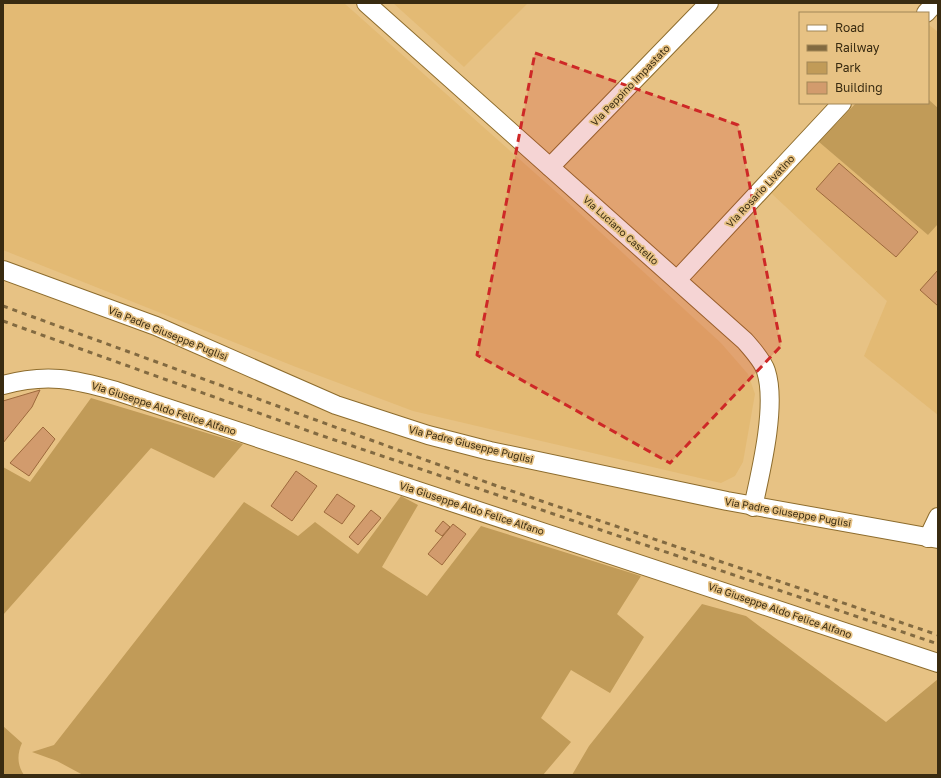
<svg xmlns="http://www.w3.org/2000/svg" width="941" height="778" font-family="'Golos Text',sans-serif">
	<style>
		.built { fill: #e3ba74 }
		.green { fill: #c19b58 }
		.building { fill: #d29b6d; stroke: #9d693c }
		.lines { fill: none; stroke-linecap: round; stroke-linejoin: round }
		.street-casing { stroke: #8d6c2d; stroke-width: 20 }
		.street { stroke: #fff; stroke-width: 18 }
		.rail { stroke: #826a41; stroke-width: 3; stroke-dasharray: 5 5; stroke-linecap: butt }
		.marked { fill: #ce2827; fill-opacity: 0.2; stroke: #ce2827; stroke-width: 3; stroke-dasharray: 8 5; stroke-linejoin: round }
		.labels { text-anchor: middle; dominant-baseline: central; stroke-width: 3.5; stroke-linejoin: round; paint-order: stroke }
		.street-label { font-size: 10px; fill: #392b11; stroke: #e7c284 }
	</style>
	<rect width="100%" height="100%" fill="#e7c284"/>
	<g class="built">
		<polygon points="5,3 344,3 562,197 721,343 748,374 755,394 743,462 735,476 721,483 413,411 296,367 3,250 3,9"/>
		<polygon points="393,3 528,3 464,67"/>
		<polygon points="929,25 938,32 938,108 928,99"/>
		<polygon points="819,142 928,235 938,224 938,415 864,356 887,301 771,193"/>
	</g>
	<g class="green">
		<polygon points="928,99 938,108 938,224 928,235 819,142 856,103 928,103"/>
		<polygon points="91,398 243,444 214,478 151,448 3,615 3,467 30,482"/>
		<polygon points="401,496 418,505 382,567 427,596 481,526 641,576 617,614 644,637 610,693 571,670 541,718 571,742 543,775 83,775 57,761 32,752 54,745 244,502 298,536 315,522 358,554"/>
		<polygon points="702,604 746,616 886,722 938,679 938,775 572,775 589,746"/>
		<path d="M 3,726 L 22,743 C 17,754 17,765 24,775 L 3,775 Z"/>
	</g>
	<g class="building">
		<polygon points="839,163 918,232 896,257 816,189"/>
		<polygon points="938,270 938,306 920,290"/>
		<polygon points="40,390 32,407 3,443 3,401"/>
		<polygon points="43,427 55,439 29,476 10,463"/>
		<polygon points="296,471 317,486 292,521 271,506"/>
		<polygon points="337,494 355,506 342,524 324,512"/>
		<polygon points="371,510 381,518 358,545 349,537"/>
		<polygon points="443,521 450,527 442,536 435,531"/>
		<polygon points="453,524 466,534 442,565 428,554"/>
	</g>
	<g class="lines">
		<g class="street-casing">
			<g id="street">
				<path d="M 366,3 L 745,341 C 752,349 763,361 766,371 C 777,405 761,471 753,507"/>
				<polyline points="926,13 935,3"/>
				<polyline points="550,167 709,3"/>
				<polyline points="3,270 156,326 336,405 428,435 490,451 727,501 938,539"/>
				<polyline points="677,280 842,103"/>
				<path d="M 3,385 C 47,373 73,379 116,391 L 938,663"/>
				<polyline points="928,538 938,517"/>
			</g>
		</g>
		<use href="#street" class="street"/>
		<g class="rail">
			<polyline points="3,306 497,486 938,635"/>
			<polyline points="3,321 317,434 938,644"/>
		</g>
	</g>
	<path class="marked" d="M 535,53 L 738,125 L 781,346 L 670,463 L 477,355 Z"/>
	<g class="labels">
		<g class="street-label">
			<text transform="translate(630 85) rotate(-46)">Via Peppino Impastato</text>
			<text transform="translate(760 191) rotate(-47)">Via Rosario Livatino</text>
			<text transform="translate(621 230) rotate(42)">Via Luciano Castello</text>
			<text transform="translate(168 333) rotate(22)">Via Padre Giuseppe Puglisi</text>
			<text transform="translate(164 408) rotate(18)">Via Giuseppe Aldo Felice Alfano</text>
			<text transform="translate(471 444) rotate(14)">Via Padre Giuseppe Puglisi</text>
			<text transform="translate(472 508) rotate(18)">Via Giuseppe Aldo Felice Alfano</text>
			<text transform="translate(788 512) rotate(10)">Via Padre Giuseppe Puglisi</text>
			<text transform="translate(780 610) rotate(19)">Via Giuseppe Aldo Felice Alfano</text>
		</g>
	</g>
	<rect width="941" height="778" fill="none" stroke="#392b11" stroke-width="8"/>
	<rect x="799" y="12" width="130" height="92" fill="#e7c284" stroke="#a18656"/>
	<rect x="807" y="25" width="20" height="6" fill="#ffffff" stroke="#a18656"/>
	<text x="835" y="32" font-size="12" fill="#392b11">Road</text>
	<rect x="807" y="45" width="20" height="6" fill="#826a41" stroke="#a18656"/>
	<text x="835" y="52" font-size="12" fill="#392b11">Railway</text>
	<rect x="807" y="62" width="20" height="12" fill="#c19b58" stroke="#a18656"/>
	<text x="835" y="72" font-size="12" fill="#392b11">Park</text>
	<rect x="807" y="82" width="20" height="12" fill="#d29b6d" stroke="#a18656"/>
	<text x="835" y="92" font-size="12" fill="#392b11">Building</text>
</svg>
